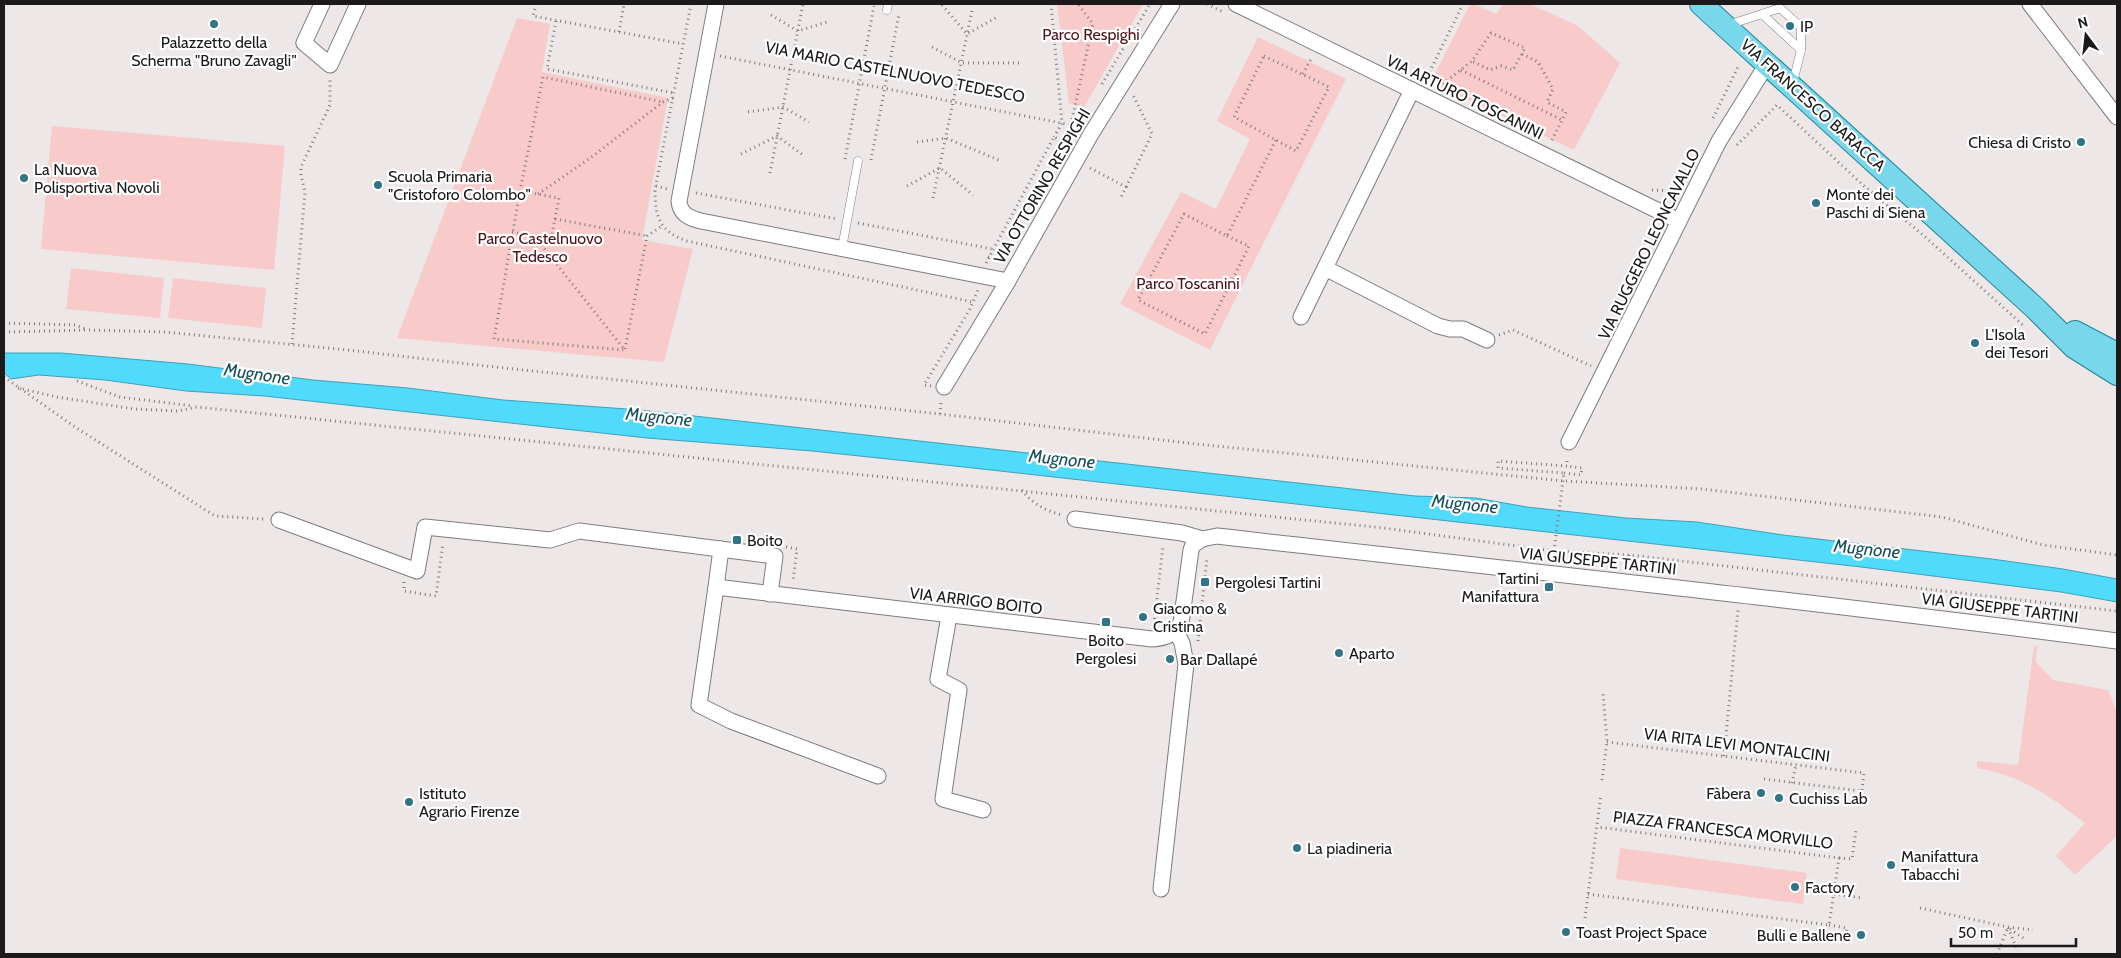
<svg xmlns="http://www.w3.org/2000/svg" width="2121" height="958" font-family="Cabin,sans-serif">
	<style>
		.green { fill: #f8caca }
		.water { fill: #50dafb; stroke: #40a0b7 }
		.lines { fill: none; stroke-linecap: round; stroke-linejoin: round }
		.lane-casing { stroke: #807b7b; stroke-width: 9 }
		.street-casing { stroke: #807b7b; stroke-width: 17 }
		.primary-casing { stroke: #1e8498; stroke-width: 24 }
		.path { stroke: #807c7c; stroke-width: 3; stroke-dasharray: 1 4; stroke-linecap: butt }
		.lane { stroke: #fff; stroke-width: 8 }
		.street { stroke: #fff; stroke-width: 15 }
		.primary { stroke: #79d7eb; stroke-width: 22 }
		.poi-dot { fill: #317485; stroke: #fff; stroke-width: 2 }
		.labels { text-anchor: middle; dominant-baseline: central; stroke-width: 4.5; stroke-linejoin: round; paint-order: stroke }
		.poi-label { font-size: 16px; fill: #1b1919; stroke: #fff; text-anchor: start }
		.park-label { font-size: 16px; fill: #4f1017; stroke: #fff }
		.street-label { font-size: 16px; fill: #1b1919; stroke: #fff }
		.water-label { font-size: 18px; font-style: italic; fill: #16505d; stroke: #fff }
	</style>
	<rect width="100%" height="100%" fill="#ede7e7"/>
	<g class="green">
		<polygon points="1057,4 1143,4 1084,107 1069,103"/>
		<polygon points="1470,4 1474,4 1496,14 1503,4 1530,4 1578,26 1620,63 1574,150 1431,82"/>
		<polygon points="517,18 550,24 542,72 668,98 642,240 693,249 664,362 397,338"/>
		<polygon points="1258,37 1346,79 1210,350 1120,304 1181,192 1216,209 1250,139 1217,121"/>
		<polygon points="52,126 285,146 274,270 41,249"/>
		<polygon points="71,268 164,278 160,318 66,309"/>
		<polygon points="173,278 266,288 262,328 168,318"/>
		<path d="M 2034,646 L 2037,646 L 2036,662 L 2053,680 L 2108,690 L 2117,713 L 2117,836 L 2075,875 L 2056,856 L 2085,823 C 2051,797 2020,775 1977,768 L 1977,761 L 2018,765 Z"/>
		<polygon points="1620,848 1807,873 1803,904 1616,879"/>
	</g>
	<polygon class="water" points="4,353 61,353 188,364 313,380 408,388 503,400 640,410 1415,496 1476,498 1527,507 1626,518 1697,522 1783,535 1992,559 2063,569 2117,579 2117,602 2061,592 1861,567 964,467 812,451 647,438 264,396 186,391 105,380 39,375 11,379 4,373"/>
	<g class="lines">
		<g class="lane-casing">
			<g id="lane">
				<polyline points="887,10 888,4"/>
				<polyline points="1762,14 1801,50"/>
				<polyline points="1728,25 1780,8 1801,27 1801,50 1793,82"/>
				<polyline points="842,248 858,161"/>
			</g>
		</g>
		<g class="street-casing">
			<g id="street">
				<polyline points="322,4 304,43 330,65 358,4"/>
				<path d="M 716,4 L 679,201 C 680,214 689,218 701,221 L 1008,281"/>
				<polyline points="1236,4 1679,221"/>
				<polyline points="2030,4 2117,117"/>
				<polyline points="1325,268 1438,326 1450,329 1463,329 1487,340"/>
				<polyline points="1301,317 1412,90"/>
				<polyline points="944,387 1008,281 1091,134 1172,4"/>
				<polyline points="1569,442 1719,141 1767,64"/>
				<path d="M 1075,519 L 1182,533 L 1202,539 L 1217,536 C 1517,570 1818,602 2117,641"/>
				<polyline points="279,520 417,571 425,527 550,540 579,531 775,556 770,594"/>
				<path d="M 721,549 L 716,587 L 1152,639 C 1166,638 1173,635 1181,623 L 1191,550 L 1193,545 L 1202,539"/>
				<polyline points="716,587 699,705 731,721 878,776"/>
				<polyline points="949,616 938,679 959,690 943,799 983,810"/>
				<polyline points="1161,889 1186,664 1182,643 1176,631"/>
			</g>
		</g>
		<g class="primary-casing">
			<g id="primary">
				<polyline points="1701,4 2035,308 2074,347 2117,374"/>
				<polyline points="2075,332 2117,354"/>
			</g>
		</g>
		<g class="path">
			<polyline points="536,4 533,16 683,44"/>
			<path d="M 691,4 L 655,189 C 655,217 659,231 687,241 L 973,302"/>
			<polyline points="1051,4 1062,123 1054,137"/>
			<polyline points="1207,4 1223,12"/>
			<polyline points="942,5 967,34 999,16"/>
			<polyline points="771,15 798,31 830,21"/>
			<polyline points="556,21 547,69 674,93"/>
			<polyline points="619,32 624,4"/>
			<polyline points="932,47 962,63 1019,63"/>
			<polyline points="1522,54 1538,62 1553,89 1547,102 1566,112 1551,142"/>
			<polyline points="720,56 1076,126"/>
			<polygon points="1264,56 1329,87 1296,151 1234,117"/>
			<polyline points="1461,70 1562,120"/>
			<polyline points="1303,74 1312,57"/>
			<polyline points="1425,81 1463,4"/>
			<polyline points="1102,84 1150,4"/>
			<polyline points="1439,87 1472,61 1491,33 1525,48 1513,70 1501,66 1490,70 1472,61"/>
			<polyline points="748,112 783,107 809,122"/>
			<polyline points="1713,118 1738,67"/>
			<polyline points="1071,124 1093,24 1078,4"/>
			<polyline points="917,142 946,138 1001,161"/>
			<polyline points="1737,145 1777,105 1864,186 1923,235 2025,327"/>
			<polyline points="741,154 777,136 803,155"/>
			<polyline points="845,159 874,6"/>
			<polyline points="871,160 899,14"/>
			<polyline points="1090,168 1126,187 1121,197"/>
			<polyline points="770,173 803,4"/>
			<polyline points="656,186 667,189"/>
			<polyline points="907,186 940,168 973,195"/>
			<polyline points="1126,187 1152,134 1133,95"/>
			<polyline points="1652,190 1678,191"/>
			<polyline points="520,191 543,77 663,102"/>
			<polyline points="696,193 837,219"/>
			<polyline points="538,194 589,159 663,102 673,98"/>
			<polyline points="933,198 972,11"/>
			<polyline points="555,219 647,236"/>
			<polyline points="858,223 992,249"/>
			<polyline points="512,232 551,239 559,198 520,191 494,339 625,350"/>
			<polyline points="1227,236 1249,246 1205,334 1138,300 1184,214 1227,236 1276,140"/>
			<polyline points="535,237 624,349"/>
			<polyline points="988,257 1002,260"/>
			<polyline points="986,263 1054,137 1066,143 1067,141"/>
			<polyline points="4,323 75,325 86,329"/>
			<polyline points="4,332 89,330 165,332 348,350 486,366 940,414 1196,444 1564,481 1702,489 1942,517 2043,545 2117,555"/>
			<polyline points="1499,335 1513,330 1591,366"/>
			<polyline points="292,344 305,192 301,175 301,167 330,105 330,79"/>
			<polyline points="625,349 647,236 662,226"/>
			<polyline points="4,377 75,427 215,516 264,519"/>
			<polyline points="77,381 120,397 193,406"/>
			<polyline points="931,386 924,385 970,309 978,290"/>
			<polyline points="18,388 57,397 134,409 178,411 197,407 1384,528 1554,551 1629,555 2117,611"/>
			<polyline points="940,414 941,402"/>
			<polyline points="1564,473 1581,475 1582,468 1567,466"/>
			<path d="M 1022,490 C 1032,504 1047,511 1062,515"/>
			<polyline points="786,547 797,549 793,581"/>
			<polyline points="1554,551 1564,473 1498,468 1498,461 1567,466 1567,457"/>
			<polyline points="1629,555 1628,566 1631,566"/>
			<polyline points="404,582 404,591 436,596 443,543"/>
			<polyline points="1154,624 1163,546"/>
			<polyline points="1198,641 1207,558"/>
			<polyline points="1607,742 1864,773 1861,797"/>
			<polyline points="1724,756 1738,610"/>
			<polyline points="1764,779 1861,791"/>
			<polyline points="1602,780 1607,742 1603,694"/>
			<polyline points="1792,783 1796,765"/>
			<polyline points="1839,858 1852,859 1856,830"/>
			<polyline points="1588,894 1829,925 1839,858 1597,827"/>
			<polyline points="1834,894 1862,898"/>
			<polyline points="1920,908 2008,927 2033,930"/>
			<polyline points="1585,918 1601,794"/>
			<polyline points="1829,925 1847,928 1845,942"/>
			<polyline points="2008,928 2018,951"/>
			<polyline points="2010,929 2026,940"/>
			<polyline points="1997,954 2008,927"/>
		</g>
		<use href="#lane" class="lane"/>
		<use href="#street" class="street"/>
		<use href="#primary" class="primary"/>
	</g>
	<g class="poi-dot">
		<circle cx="214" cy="24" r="5"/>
		<circle cx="1790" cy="26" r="5"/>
		<circle cx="2081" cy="142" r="5"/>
		<circle cx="24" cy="178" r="5"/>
		<circle cx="378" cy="185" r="5"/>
		<circle cx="1816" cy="203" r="5"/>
		<circle cx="1975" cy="343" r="5"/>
		<rect x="732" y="535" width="10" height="10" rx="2.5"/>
		<rect x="1200" y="577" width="10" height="10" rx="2.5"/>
		<rect x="1544" y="582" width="10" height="10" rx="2.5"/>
		<circle cx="1143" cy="617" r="5"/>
		<rect x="1101" y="617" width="10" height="10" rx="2.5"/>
		<circle cx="1339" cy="653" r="5"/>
		<circle cx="1170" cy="659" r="5"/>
		<circle cx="1761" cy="793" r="5"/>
		<circle cx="1779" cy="798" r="5"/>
		<circle cx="409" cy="802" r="5"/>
		<circle cx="1297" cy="848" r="5"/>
		<circle cx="1891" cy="865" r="5"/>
		<circle cx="1795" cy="887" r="5"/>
		<circle cx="1566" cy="932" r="5"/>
		<circle cx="1861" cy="935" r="5"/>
	</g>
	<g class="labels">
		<g class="poi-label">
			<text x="1800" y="26">IP</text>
			<text x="214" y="42" text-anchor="middle">Palazzetto della<tspan x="214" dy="18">Scherma "Bruno Zavagli"</tspan></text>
			<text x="2071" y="142" text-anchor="end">Chiesa di Cristo</text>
			<text x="34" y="169">La Nuova<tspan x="34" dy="18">Polisportiva Novoli</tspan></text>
			<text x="388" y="176">Scuola Primaria<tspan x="388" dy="18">"Cristoforo Colombo"</tspan></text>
			<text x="1826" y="194">Monte dei<tspan x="1826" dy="18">Paschi di Siena</tspan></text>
			<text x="1985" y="334">L'Isola<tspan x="1985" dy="18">dei Tesori</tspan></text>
			<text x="747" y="540">Boito</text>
			<text x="1539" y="578" text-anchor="end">Tartini<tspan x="1539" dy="18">Manifattura</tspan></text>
			<text x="1215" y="582">Pergolesi Tartini</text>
			<text x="1153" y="608">Giacomo &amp;<tspan x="1153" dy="18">Cristina</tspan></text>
			<text x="1106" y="640" text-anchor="middle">Boito<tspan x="1106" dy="18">Pergolesi</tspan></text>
			<text x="1349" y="653">Aparto</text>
			<text x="1180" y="659">Bar Dallapé</text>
			<text x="419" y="793">Istituto<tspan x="419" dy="18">Agrario Firenze</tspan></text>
			<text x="1751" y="793" text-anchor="end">Fàbera</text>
			<text x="1789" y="798">Cuchiss Lab</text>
			<text x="1307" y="848">La piadineria</text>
			<text x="1901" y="856">Manifattura<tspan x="1901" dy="18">Tabacchi</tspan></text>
			<text x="1805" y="887">Factory</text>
			<text x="1576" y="932">Toast Project Space</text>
			<text x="1851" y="935" text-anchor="end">Bulli e Ballene</text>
		</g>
		<g class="park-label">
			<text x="1091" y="34">Parco Respighi</text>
			<text x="540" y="238">Parco Castelnuovo<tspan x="540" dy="18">Tedesco</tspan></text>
			<text x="1188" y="283">Parco Toscanini</text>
		</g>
		<g class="street-label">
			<text transform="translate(895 72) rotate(11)">VIA MARIO CASTELNUOVO TEDESCO</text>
			<text transform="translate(1465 97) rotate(26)">VIA ARTURO TOSCANINI</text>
			<text transform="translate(1813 105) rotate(42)">VIA FRANCESCO BARACCA</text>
			<text transform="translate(1042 186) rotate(-60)">VIA OTTORINO RESPIGHI</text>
			<text transform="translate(1649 244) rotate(-64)">VIA RUGGERO LEONCAVALLO</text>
			<text transform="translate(1598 561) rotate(6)">VIA GIUSEPPE TARTINI</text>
			<text transform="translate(976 601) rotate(7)">VIA ARRIGO BOITO</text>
			<text transform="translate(2000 608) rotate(7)">VIA GIUSEPPE TARTINI</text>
			<text transform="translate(1737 745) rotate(7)">VIA RITA LEVI MONTALCINI</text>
			<text transform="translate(1723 830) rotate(7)">PIAZZA FRANCESCA MORVILLO</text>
		</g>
		<g class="water-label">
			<text transform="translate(257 374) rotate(8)">Mugnone</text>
			<text transform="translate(659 417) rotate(6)">Mugnone</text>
			<text transform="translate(1062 459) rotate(6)">Mugnone</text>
			<text transform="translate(1465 504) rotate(6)">Mugnone</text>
			<text transform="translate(1867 549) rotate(6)">Mugnone</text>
		</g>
	</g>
	<rect width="2121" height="958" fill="none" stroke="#1b1919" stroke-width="10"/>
	<g transform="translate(2086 35) rotate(345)" stroke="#ffffff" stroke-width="4" paint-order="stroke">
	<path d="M0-4L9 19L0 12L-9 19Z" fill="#1b1919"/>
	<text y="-8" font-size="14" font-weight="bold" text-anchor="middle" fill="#1b1919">N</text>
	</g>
	<path d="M1951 938v8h125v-8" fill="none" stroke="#1b1919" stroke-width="2.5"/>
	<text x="1958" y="938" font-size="15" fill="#1b1919" stroke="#ffffff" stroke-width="4" paint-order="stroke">50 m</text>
</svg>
